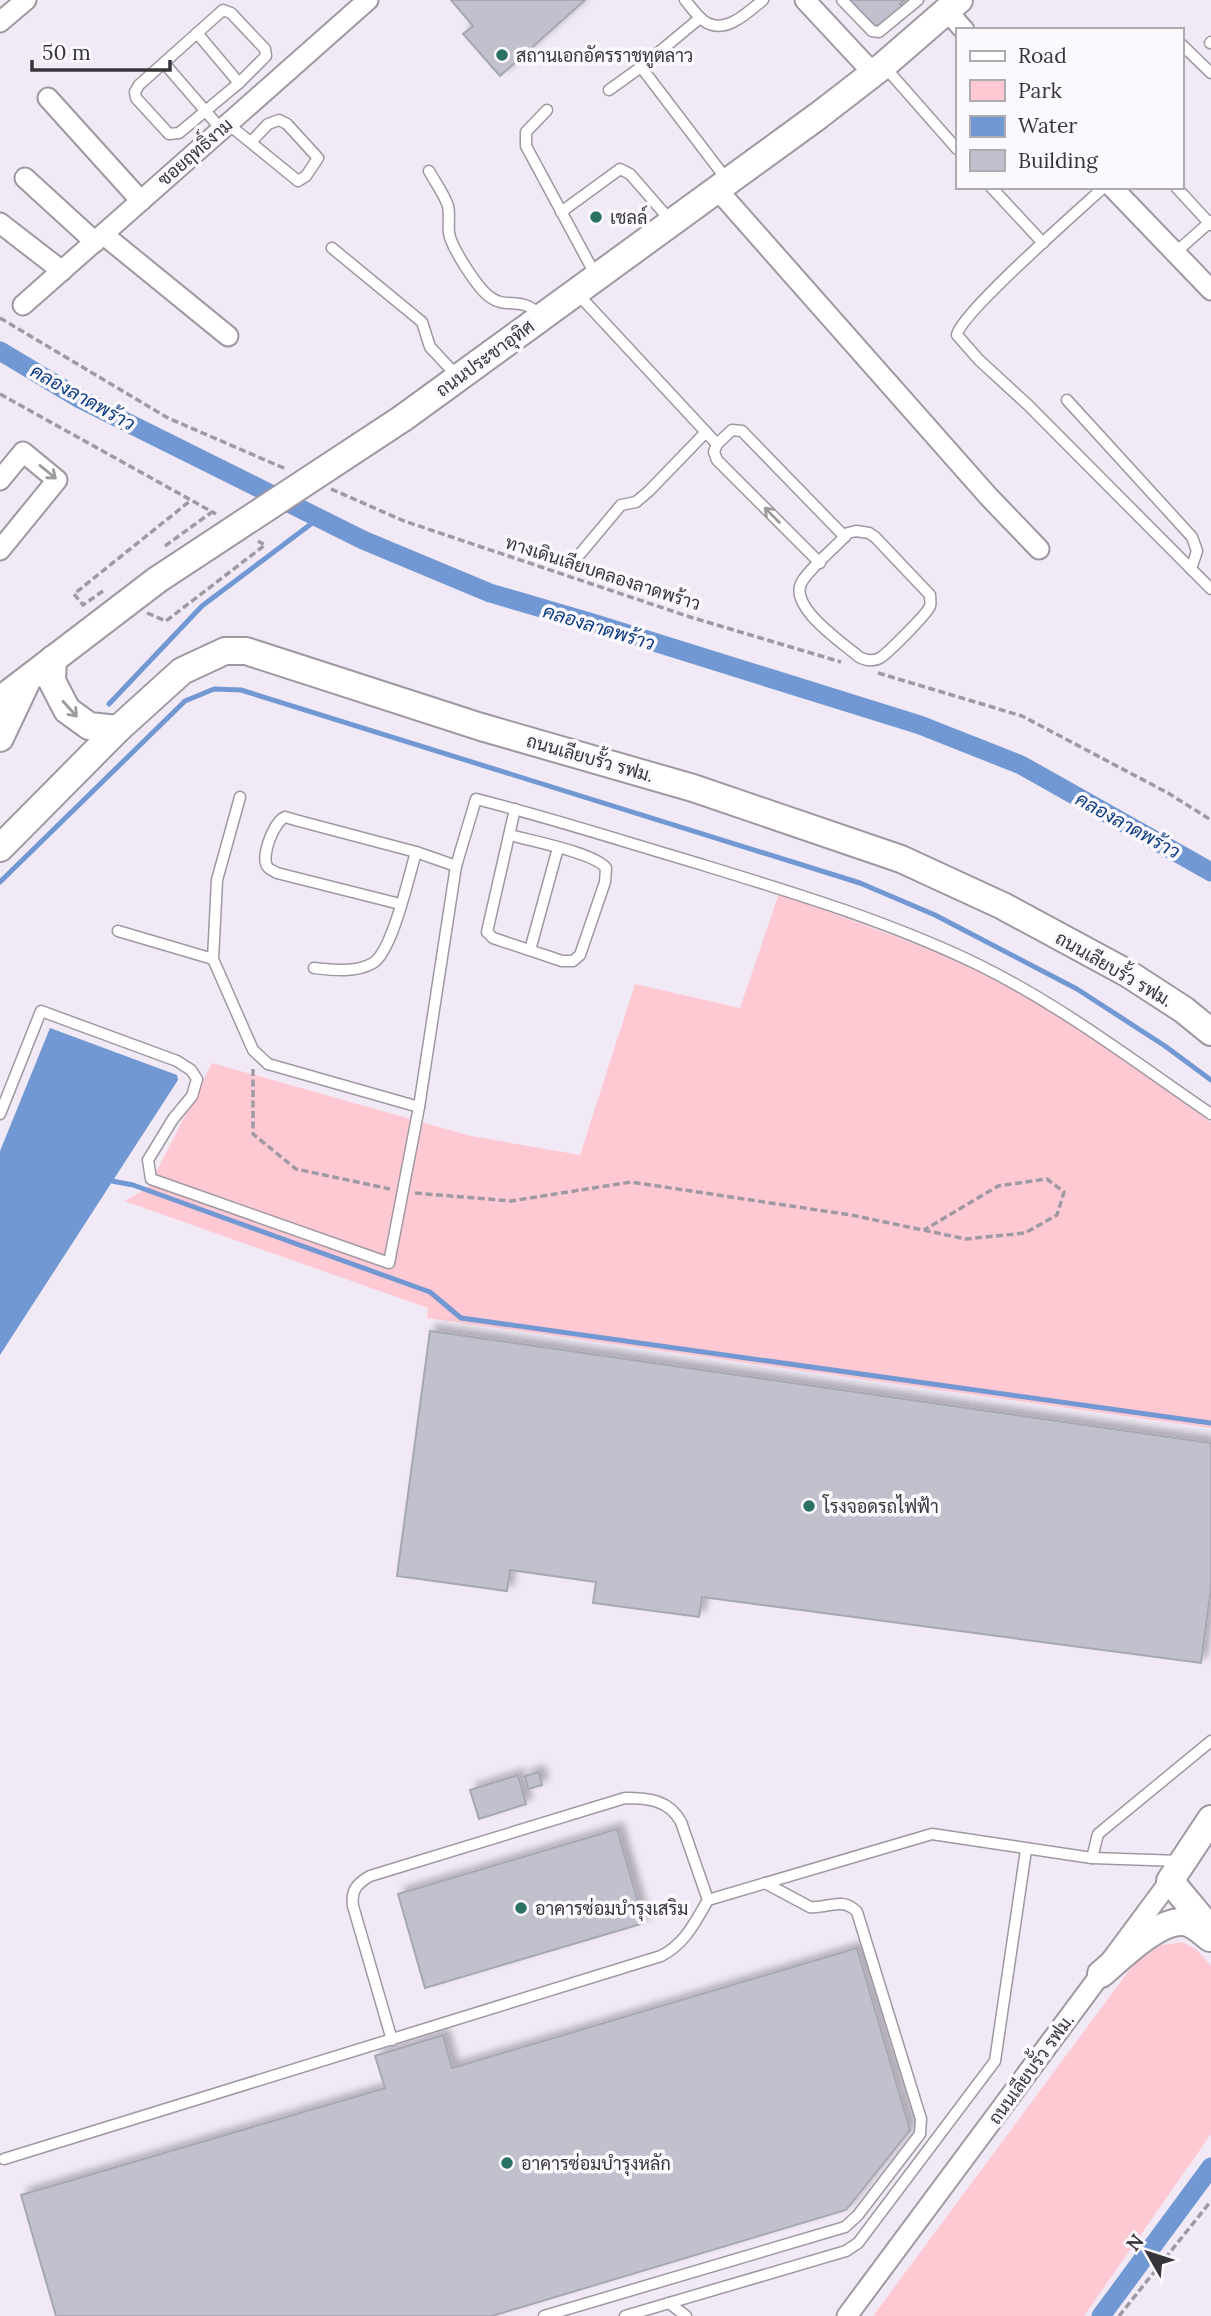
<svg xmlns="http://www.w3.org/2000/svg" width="1211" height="2316" font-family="Lora,Sarabun,serif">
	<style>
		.green { fill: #ffc9d4 }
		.water { fill: #7298d4 }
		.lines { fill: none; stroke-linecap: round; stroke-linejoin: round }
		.stream { stroke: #7298d4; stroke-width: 5 }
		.canal { stroke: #7298d4; stroke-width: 19 }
		.building { fill: #c1c1ce; stroke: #a6a7b3; stroke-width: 2; filter: url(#shadow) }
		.lane-casing { stroke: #9f98a3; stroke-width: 13 }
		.street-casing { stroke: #9f98a3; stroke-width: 23 }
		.secondary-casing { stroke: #9f98a3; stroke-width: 30 }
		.path { stroke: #9e99a2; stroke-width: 3.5; stroke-dasharray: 7 3.5; stroke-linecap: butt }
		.lane { stroke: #fff; stroke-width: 10 }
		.street { stroke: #fff; stroke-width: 19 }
		.secondary { stroke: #fff; stroke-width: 26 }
		.secondary-bridge-casing { stroke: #9f98a3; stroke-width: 30; stroke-linecap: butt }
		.secondary-bridge { stroke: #fff; stroke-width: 26 }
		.oneway { stroke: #9c9a9c }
		.poi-dot { fill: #2c7165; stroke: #fcf9fe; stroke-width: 2.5 }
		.labels { text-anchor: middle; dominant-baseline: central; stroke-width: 7; stroke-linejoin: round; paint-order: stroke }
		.poi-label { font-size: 18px; fill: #38353a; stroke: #fcf9fe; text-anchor: start }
		.street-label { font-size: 18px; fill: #38353a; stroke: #fcf9fe }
		.water-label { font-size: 19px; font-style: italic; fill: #0d3d82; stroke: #fcf9fe }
	</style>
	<defs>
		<filter id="shadow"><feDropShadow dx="6" dy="-6" stdDeviation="3.5" flood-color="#0004"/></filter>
	</defs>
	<rect width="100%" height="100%" fill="#f1eaf6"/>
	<g class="green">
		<polygon points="779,893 979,968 1064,1018 1211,1122 1211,1428 427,1318 428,1308 124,1201 148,1188 212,1063 471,1136 580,1155 635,984 740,1008"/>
		<polygon points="1183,1942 1197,1950 1211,1966 1211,2134 1084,2316 873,2316 1133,1965 1161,1945"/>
	</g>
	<polygon class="water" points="50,1028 177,1075 178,1080 0,1355 0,1151"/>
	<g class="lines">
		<g class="stream">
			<polyline points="109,704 202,606 319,518"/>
			<polyline points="0,882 185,701 214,689 241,690 860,883 935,915 1077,989 1165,1046 1211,1080"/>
			<polyline points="112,1181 133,1185 430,1292 461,1318 1211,1423"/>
		</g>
		<g class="canal">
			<polyline points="0,351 80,399 363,540 490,593 593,623 920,725 1021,765 1211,872"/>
			<polyline points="1101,2316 1211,2167"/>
		</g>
	</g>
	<g class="building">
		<polygon points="451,0 585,0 500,76 463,34 473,26"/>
		<polygon points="849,0 905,0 900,4 903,7 881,28 878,25 873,26"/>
		<polygon points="430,1331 1211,1443 1211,1588 1201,1663 702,1597 699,1617 593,1603 596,1582 510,1570 507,1591 397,1576"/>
		<polygon points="539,1772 542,1785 528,1789 525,1776"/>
		<polygon points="518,1775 526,1804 479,1819 470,1790"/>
		<polygon points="617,1829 644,1923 425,1988 398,1894"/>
		<polygon points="857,1948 910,2130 846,2210 492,2316 56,2316 21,2195 385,2088 375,2056 443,2035 452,2068"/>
	</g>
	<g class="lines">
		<g class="lane-casing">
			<g id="lane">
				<path d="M 685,0 C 691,7 697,16 704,21 C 725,36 748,12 763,0"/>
				<polyline points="842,0 872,31 879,32 918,0"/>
				<polygon points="223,10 231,13 265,49 266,56 239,83 179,133 169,134 136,98 135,92 139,85"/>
				<polyline points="700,18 641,67 727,180"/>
				<polyline points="197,33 239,83"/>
				<polyline points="1210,43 1211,42"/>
				<polyline points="1181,44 1211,73"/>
				<polyline points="164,63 221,129"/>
				<polyline points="884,66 957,149"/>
				<polyline points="609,90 641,67"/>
				<polyline points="547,110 526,132 526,146 596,276"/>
				<polyline points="228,124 298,181 306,176 318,158 287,124 279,120 268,124 251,142"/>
				<path d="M 429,171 C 435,182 444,194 448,206 C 450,214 448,224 449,233 C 451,247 478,289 490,297 C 507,310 520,295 540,315"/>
				<polyline points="991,187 1043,243"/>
				<path d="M 1104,187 C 1080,209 960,314 957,335 L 979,360 L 1028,405 L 1211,589"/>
				<polyline points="1176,187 1211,225"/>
				<polyline points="561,212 620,169 630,174 670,220"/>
				<polyline points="332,248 422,322 430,347 458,377"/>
				<polyline points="1176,252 1211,221"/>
				<polyline points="576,292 717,444"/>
				<polyline points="1067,400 1192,537 1197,551 1191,569"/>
				<path d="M 856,531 L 869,533 L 875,537 L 930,595 C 930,598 931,603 930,606 C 928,613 888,653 880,658 C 873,662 865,660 859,657 C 842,642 785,605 803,580 C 815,563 834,549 848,533 Z"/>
				<polyline points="580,554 621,505 636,502 649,491 706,432"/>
				<polyline points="820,563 717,460 714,452 717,444 732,430 742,431 845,537"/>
				<polyline points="240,797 217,880 213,959 253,1050 268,1064 419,1107"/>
				<path d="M 510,835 C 531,841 595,853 606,868 L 605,882 L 580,955 L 573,961 L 562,961 L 493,938 L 487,932 L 515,809"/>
				<path d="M 400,904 L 277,873 C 274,871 268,869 267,866 C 261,855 274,822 285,817 L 299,821 L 416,852 L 456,866"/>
				<polyline points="118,931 213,959"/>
				<polyline points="530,950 558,848"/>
				<path d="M 314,968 C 332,970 356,973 373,963 C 392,952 409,876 416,852"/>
				<path d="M 0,1114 L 41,1011 L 177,1061 L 191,1070 L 197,1079 L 192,1096 L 173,1119 L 148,1160 L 151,1179 L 389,1263 L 419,1107 L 456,866 L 476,799 C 548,817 619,840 690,861 C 788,891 886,920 979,965 C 1062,1006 1135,1062 1211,1114"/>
				<polyline points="1092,1858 1180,1861"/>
				<polyline points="708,1900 932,1834 1092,1858 1098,1834 1211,1741"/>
				<path d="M 4,2159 L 661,1956 C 685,1944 695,1922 708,1900 L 681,1822 C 669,1800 649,1798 625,1798 L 370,1876 C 356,1884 351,1891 353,1906 L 392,2040"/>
				<polyline points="669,2303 686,2316"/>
				<path d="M 544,2316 L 845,2227 L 858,2215 L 920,2134 L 921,2119 L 857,1912 C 842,1896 828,1909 810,1907 L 765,1883"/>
				<polyline points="625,2316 846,2251 858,2243 995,2061 1026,1850"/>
			</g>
		</g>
		<g class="street-casing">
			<g id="street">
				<polyline points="805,0 873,73"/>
				<polyline points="947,11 964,30"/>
				<polyline points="0,22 26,0"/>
				<polyline points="48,98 141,201"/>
				<polyline points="25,178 95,242"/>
				<polyline points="1112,187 1211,290"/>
				<polyline points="716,188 989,497 1039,549"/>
				<polyline points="0,223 62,271"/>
				<polyline points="104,235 228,336"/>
				<polyline points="23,305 368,0"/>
				<polyline points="0,480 23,452 57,480 0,550"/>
				<polyline points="847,2316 1170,1881"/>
			</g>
		</g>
		<g class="secondary-casing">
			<g id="secondary">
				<polyline points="403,418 818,116 884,65 959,0"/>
				<polyline points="53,659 52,681 67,710 89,726 118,729"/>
				<polyline points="0,700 157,580"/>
				<polyline points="0,738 26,683"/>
				<polyline points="0,848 118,729 182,671 225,651 246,651 481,727 693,788 901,859 1003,906 1127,973 1184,1010 1211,1032"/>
				<polyline points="1211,1819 1170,1881 1211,1930"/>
				<path d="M 1101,1974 C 1120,1958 1157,1921 1182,1922 C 1193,1922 1202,1932 1210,1938"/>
			</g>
		</g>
		<g class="path">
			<polyline points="0,318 168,418 286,469"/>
			<polyline points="0,394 216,514"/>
			<polyline points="331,489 404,521 690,617 841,662"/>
			<polyline points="165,546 212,512"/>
			<polyline points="103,591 83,605 74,594 190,501"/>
			<polyline points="147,613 166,621 265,545 258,541"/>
			<polyline points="878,673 1022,716 1168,793 1211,820"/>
			<polyline points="253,1069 253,1134 296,1169 390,1189"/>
			<polyline points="415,1193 511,1201 631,1182 851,1215 966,1239 1025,1233 1057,1215 1064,1192 1047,1179 998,1186 924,1230"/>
			<polyline points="1119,2316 1211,2201"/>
		</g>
		<use href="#lane" class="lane"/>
		<use href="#street" class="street"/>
		<use href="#secondary" class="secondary"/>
		<g class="secondary-bridge-casing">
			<polyline id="secondary-bridge" points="157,580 403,418"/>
		</g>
		<use href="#secondary-bridge" class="secondary-bridge"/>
	</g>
	<defs><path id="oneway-shaft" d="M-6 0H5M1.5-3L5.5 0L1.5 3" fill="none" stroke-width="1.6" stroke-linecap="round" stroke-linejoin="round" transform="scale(1.75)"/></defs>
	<g class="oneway">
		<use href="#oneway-shaft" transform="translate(48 472) rotate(39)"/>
		<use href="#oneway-shaft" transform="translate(772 515) rotate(-135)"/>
		<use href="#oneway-shaft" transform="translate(70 709) rotate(48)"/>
	</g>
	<g class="poi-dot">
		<circle cx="502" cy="55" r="7"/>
		<circle cx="596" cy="217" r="7"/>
		<circle cx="809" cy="1506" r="7"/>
		<circle cx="521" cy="1908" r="7"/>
		<circle cx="507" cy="2163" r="7"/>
	</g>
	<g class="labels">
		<g class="poi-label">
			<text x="516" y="55">สถานเอกอัครราชทูตลาว</text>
			<text x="610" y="217">เชลล์</text>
			<text x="823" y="1506">โรงจอดรถไฟฟ้า</text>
			<text x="535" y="1908">อาคารซ่อมบำรุงเสริม</text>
			<text x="521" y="2163">อาคารซ่อมบำรุงหลัก</text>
		</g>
		<g class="street-label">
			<text transform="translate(195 152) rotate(-41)">ซอยฤทธิ์งาม</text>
			<text transform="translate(485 358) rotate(-36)">ถนนประชาอุทิศ</text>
			<text transform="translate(603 573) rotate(18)">ทางเดินเลียบคลองลาดพร้าว</text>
			<text transform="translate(590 758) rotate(16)">ถนนเลียบรั้ว รฟม.</text>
			<text transform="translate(1114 969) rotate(30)">ถนนเลียบรั้ว รฟม.</text>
			<text transform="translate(1031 2069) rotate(-54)">ถนนเลียบรั้ว รฟม.</text>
		</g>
		<g class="water-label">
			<text transform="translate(83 397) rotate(29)">คลองลาดพร้าว</text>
			<text transform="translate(599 627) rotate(17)">คลองลาดพร้าว</text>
			<text transform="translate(1128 825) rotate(29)">คลองลาดพร้าว</text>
		</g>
	</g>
	<rect x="956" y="28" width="228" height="161" fill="#fcf9fe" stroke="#aeabb0" stroke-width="2"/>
	<rect x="970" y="51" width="35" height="10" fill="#ffffff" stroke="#aeabb0" stroke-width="2"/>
	<text x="1018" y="63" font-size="21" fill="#38353a">Road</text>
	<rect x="970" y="80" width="35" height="21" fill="#ffc9d4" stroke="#aeabb0" stroke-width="2"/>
	<text x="1018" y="98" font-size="21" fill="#38353a">Park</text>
	<rect x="970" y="116" width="35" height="21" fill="#7298d4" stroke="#aeabb0" stroke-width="2"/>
	<text x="1018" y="133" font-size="21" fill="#38353a">Water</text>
	<rect x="970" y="150" width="35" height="21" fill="#c1c1ce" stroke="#aeabb0" stroke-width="2"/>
	<text x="1018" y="168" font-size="21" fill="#38353a">Building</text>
	<g transform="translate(1148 2253) rotate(309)" stroke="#fcf9fe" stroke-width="5" paint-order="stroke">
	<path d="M0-5L12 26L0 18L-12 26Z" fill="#38353a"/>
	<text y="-10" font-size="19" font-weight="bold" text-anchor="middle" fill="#38353a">N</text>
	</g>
	<path d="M32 60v10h138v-10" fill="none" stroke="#38353a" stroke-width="3.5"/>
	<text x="42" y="60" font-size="21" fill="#38353a" stroke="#fcf9fe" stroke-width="5" paint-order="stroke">50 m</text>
</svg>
